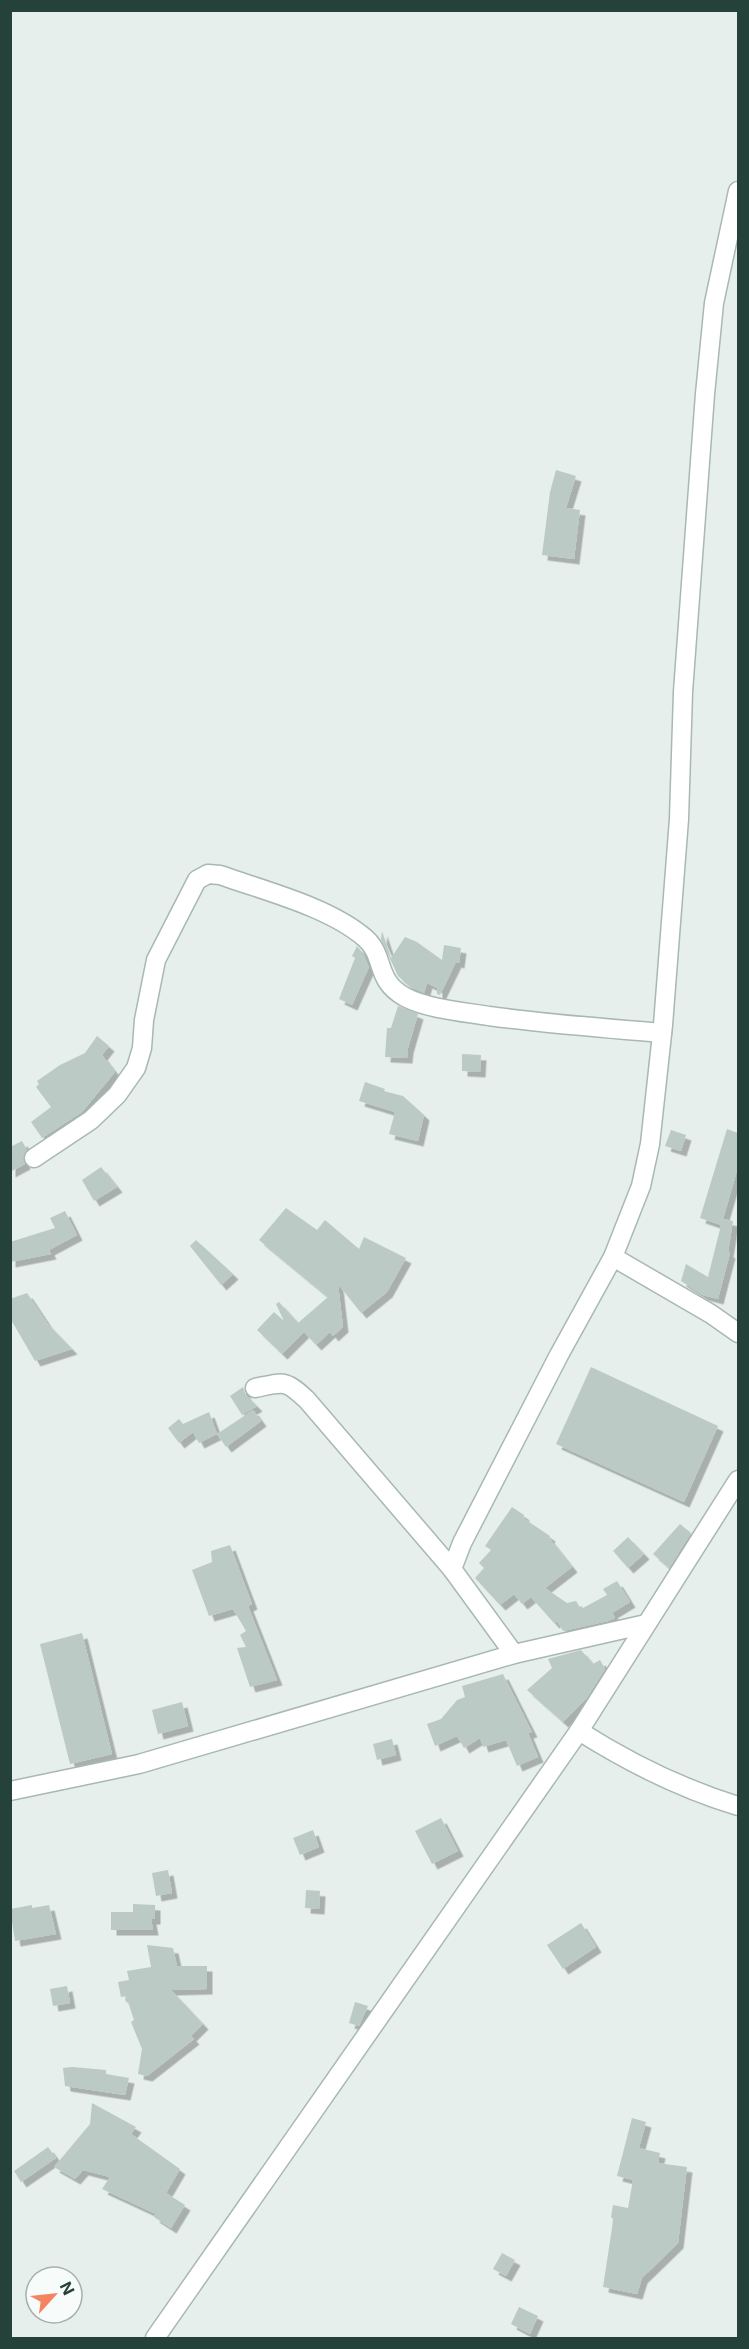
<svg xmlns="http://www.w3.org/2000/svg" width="749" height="2349" font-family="Inter,sans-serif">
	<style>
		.building { fill: #bbcac4; filter: url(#shadow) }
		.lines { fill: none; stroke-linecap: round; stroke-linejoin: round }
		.minor-casing { stroke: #a8b8b2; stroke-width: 21 }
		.minor { stroke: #fff; stroke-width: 18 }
	</style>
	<defs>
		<filter id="shadow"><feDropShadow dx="5.5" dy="5.5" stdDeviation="0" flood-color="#0004"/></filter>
	</defs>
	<rect width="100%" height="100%" fill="#e6efeb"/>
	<g class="building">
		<polygon points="556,470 576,476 566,508 580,510 574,559 542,555 550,492"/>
		<polygon points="382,931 391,958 405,937 417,942 442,960 444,945 461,948 459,963 456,962 440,995 437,994 437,988 427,983 424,993 411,987 398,976 381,939"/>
		<polygon points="357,946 362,952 369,967 352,1005 339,999 355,958 352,956"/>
		<polygon points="398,1006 418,1014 408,1048 407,1058 385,1057 387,1028 391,1028"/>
		<polygon points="97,1036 109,1046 102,1055 115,1072 82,1112 42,1138 31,1122 51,1107 36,1087 39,1084 37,1081 60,1065 85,1053"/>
		<polygon points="462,1054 481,1055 480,1072 462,1071"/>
		<polygon points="365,1082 385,1089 384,1091 403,1096 424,1115 418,1141 389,1134 395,1112 359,1101"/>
		<polygon points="727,1129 738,1133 738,1167 723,1219 733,1221 728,1252 730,1253 718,1299 703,1295 681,1281 686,1264 708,1277 721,1225 700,1218"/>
		<polygon points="671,1130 686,1135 681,1151 665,1146"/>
		<polygon points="22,1141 27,1150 23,1158 25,1164 10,1172 10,1147"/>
		<polygon points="101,1167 117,1187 94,1201 82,1180"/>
		<polygon points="286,1208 317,1230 325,1220 359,1249 364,1237 406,1258 387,1292 361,1313 338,1284 343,1327 333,1336 330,1332 316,1345 304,1332 282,1354 257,1330 274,1312 284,1321 276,1304 279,1302 298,1323 328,1297 259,1240"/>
		<polygon points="65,1211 77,1235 49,1250 51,1254 10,1262 10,1242 55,1228 50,1218"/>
		<polygon points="196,1240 233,1274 221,1285 190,1246"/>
		<polygon points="27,1293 47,1323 72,1349 35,1361 10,1318 10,1299"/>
		<polygon points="591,1367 718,1426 684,1502 556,1444"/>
		<polygon points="243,1387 246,1395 257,1406 242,1415 230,1396"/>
		<polygon points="253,1410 261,1421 226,1447 217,1434"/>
		<polygon points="209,1412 217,1434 199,1443 193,1432 179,1443 168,1428 179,1419 183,1424"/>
		<polygon points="512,1507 524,1515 523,1518 550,1536 549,1538 572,1567 545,1588 567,1603 576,1601 581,1609 607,1595 603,1589 617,1581 630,1602 612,1613 615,1618 608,1621 563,1631 557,1621 554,1623 531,1597 522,1604 514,1594 500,1605 475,1578 484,1568 479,1563 491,1550 485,1546"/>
		<polygon points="680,1524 691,1533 669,1568 653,1554"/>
		<polygon points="628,1537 644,1554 628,1568 613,1551"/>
		<polygon points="230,1545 252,1604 248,1606 277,1680 250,1687 237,1648 246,1647 240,1635 246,1631 233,1609 209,1616 192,1570 212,1562 211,1551"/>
		<polygon points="82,1633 112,1754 70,1764 40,1644"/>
		<polygon points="581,1650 593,1664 600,1660 605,1669 586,1699 563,1722 527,1690 552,1668 548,1659"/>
		<polygon points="503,1674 532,1732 528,1733 538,1757 517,1766 506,1740 483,1747 480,1738 464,1748 457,1736 435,1746 427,1724 441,1719 457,1700 465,1697 462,1686"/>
		<polygon points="182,1702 188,1726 158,1734 152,1710"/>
		<polygon points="392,1739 396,1755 377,1760 373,1744"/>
		<polygon points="441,1818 458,1851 432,1864 415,1831"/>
		<polygon points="313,1830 319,1847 300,1855 293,1838"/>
		<polygon points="168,1870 172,1893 156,1896 152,1873"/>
		<polygon points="306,1890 320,1891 319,1909 305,1908"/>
		<polygon points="133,1904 155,1905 155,1919 151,1919 153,1930 111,1930 111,1912 133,1912"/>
		<polygon points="32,1905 32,1908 49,1905 56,1934 15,1941 10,1909"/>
		<polygon points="581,1923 596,1947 563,1969 547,1945"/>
		<polygon points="147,1945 173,1948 177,1966 207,1966 207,1989 171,1990 203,2024 191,2036 194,2039 147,2076 138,2074 142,2049 131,2022 134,2020 126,1996 121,1997 118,1982 129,1980 127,1971 151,1967"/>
		<polygon points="67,1986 70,2003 53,2006 50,1989"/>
		<polygon points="355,2002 368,2006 359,2026 349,2023"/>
		<polygon points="72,2067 106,2070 106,2074 129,2078 125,2095 65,2086 63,2068"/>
		<polygon points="92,2103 136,2127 131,2134 180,2169 166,2193 185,2205 171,2228 154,2217 156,2214 102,2189 110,2177 83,2170 75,2179 54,2167 90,2124"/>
		<polygon points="632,2118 646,2122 639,2148 660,2153 658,2163 687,2167 678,2243 642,2278 637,2294 603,2287 612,2228 613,2219 611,2217 613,2205 628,2208 633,2180 617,2176"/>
		<polygon points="48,2147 56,2158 21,2182 14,2171"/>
		<polygon points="502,2253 515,2260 506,2276 493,2269"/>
		<polygon points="519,2307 538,2316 530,2334 511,2324"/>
	</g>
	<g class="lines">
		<g class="minor-casing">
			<g id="minor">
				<path d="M 34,1158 L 91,1120 L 117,1095 L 136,1068 L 142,1048 L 144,1020 L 156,960 L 197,880 L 208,874 L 220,875 C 265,891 329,907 365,938 C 386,956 374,980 405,997 C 427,1009 465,1012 489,1016 C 547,1024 604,1028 662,1033"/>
				<polyline points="613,1257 711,1314 738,1333"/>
				<path d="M 255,1388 C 284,1382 285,1379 307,1400 L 452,1569 L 514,1654"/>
				<polyline points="452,1569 462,1543 559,1355 613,1257 641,1186 650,1144 663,1025 679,819 683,692 705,394 714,303 738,191"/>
				<path d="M 579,1731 C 628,1762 682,1789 738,1806"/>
				<polyline points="10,1791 139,1764 514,1654 646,1624"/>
				<polyline points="155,2338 579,1731 738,1480"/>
			</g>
		</g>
		<use href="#minor" class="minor"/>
	</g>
	<rect width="749" height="2349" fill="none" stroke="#24423a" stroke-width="24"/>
	<g transform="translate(54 2295) rotate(63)"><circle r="28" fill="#f7fbf9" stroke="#a3b1ad" stroke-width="1.5"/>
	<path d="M0-4.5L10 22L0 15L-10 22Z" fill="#f4845f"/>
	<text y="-9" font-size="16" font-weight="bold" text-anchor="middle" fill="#24423a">N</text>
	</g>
</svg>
